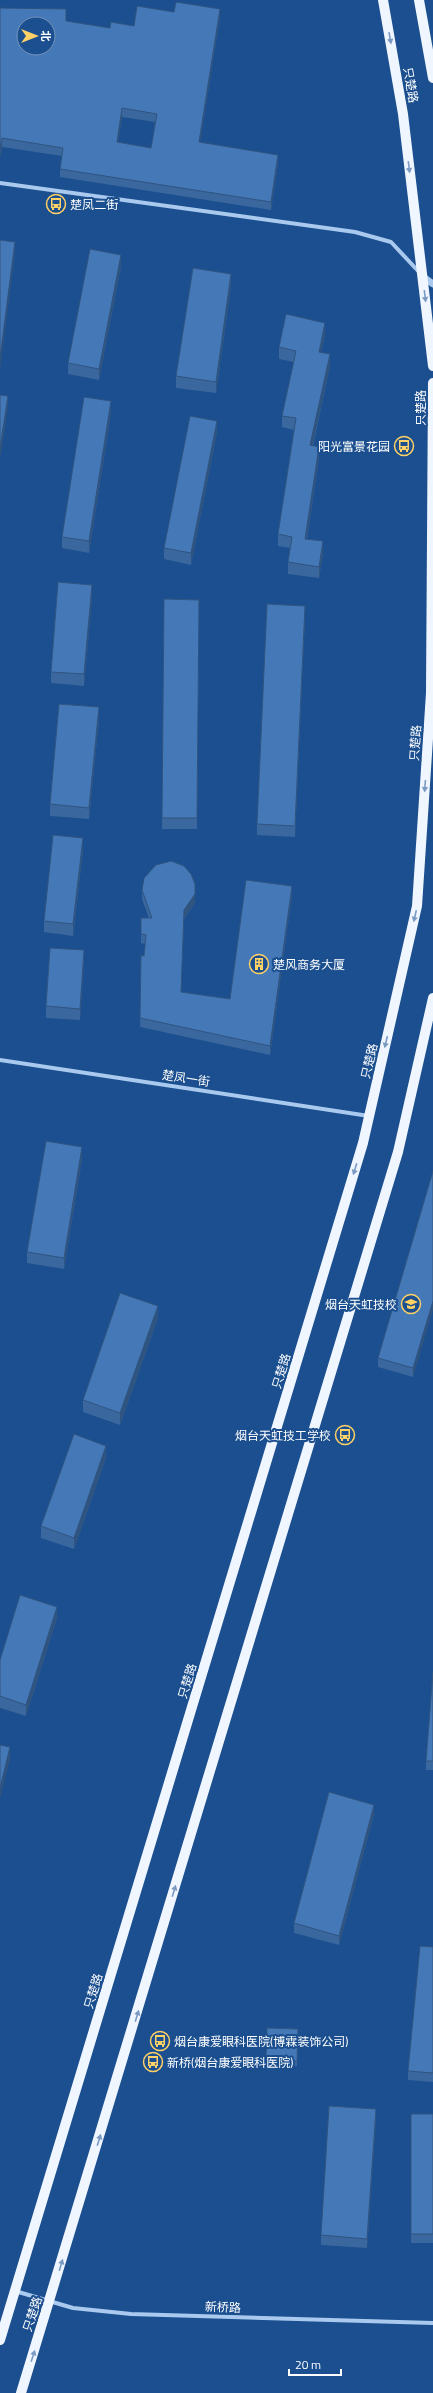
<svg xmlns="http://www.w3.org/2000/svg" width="433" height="2393" font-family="'Titillium Web','Noto Sans SC',sans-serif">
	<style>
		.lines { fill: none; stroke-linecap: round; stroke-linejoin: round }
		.minor { stroke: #a9c9ee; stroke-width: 4 }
		.tertiary { stroke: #a9c9ee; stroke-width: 7 }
		.primary { stroke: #f0f6ff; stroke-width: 10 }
		.wall { fill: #3a679d; fill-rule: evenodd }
		.shaded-wall { fill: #305480 }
		.building { fill: #4478b7; stroke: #305480; fill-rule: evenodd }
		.oneway { fill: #7b9ac1 }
		.labels { text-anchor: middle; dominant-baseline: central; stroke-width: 4; stroke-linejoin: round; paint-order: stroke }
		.street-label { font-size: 12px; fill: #fff; stroke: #1b4f8f }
		.poi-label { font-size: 12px; fill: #fff; stroke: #1b4f8f; text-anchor: start }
	</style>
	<rect width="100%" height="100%" fill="#1b4f8f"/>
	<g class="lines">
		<g class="minor">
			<polyline points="0,183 355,232 391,242 420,273"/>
			<polyline points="0,1060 369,1116"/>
			<polyline points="15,2291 73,2308 131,2314 433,2323"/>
		</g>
		<polyline class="tertiary" points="422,276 433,284"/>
		<g class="primary">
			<polyline points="383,0 403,114 433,366"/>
			<polyline points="419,0 433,78"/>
			<polyline points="0,2340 363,1143 417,906 431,693 433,383"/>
			<polyline points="21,2393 398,1152 433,998"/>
		</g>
	</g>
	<g class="wall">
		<path d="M 0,8 L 66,21 L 110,28 L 134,26 L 174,12 L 220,17 L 200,142 L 278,163 L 271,210 L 60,177 L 60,169 L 62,156 L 2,147 L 0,158 ZM 122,117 L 155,122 L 151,148 L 118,142 Z"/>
		<polygon points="121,266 99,380 68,374 68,363"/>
		<polygon points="231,286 216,393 176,388 176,376"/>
		<polygon points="325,334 321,352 330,366 313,446 319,458 307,539 323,553 319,578 288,574 288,562 290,548 278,546 278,534 294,430 282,427 282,416 294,362 279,359 279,347"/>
		<polygon points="111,413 89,553 62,548 62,537"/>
		<polygon points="217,432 191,565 164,559 164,548"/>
		<polygon points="92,596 84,686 51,683 51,672"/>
		<polygon points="164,599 199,600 197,829 162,829"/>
		<polygon points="305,617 295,837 257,835 257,824"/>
		<polygon points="99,719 89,819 50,816 50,804"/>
		<polygon points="83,850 73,936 44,932 44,921"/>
		<polygon points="142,890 195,903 184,919 181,992 230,999 292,895 270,1055 140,1027 141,955 144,956 145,944 141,943 141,918 149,918 142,899"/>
		<polygon points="84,961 80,1020 46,1018 46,1006"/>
		<polygon points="82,1159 64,1269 27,1263 27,1252"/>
		<polygon points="433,1171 413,1377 378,1367 378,1358"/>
		<polygon points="158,1318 120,1425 83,1412 83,1400"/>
		<polygon points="106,1458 74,1549 41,1538 41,1526"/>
		<polygon points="57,1618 26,1716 0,1708 0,1660"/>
		<polygon points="433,1672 433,1770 426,1770 426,1761"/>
		<polygon points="374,1814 339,1945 294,1933 294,1923"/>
		<polygon points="433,1947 433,2082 408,2080 408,2071"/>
		<polygon points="267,2028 298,2029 297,2066 266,2065"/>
		<rect x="411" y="2114" width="22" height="129"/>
		<polygon points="376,2118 367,2248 321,2245 321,2235"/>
	</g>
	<g class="shaded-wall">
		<polygon points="220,9 220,17 199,150 199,142"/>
		<polygon points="122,108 122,117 117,151 117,142"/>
		<polygon points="2,138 2,147 0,158 0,149"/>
		<polygon points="278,155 278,163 271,210 271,202"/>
		<polygon points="15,242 15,254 0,370 0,358"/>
		<polygon points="121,255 121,266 99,380 99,369"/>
		<polygon points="231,274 231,286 216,393 216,382"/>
		<polygon points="325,323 325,334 319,363 319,352"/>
		<polygon points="330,354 330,366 310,457 310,445"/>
		<polygon points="8,396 8,408 0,460 0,448"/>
		<polygon points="111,401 111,413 89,553 89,541"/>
		<polygon points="217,421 217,432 191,565 191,553"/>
		<polygon points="319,447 319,458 305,550 305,539"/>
		<polygon points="323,541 323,553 319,578 319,567"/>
		<polygon points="92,585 92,596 84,686 84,674"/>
		<polygon points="305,606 305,617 295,837 295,826"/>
		<polygon points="99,707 99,719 89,819 89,808"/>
		<polygon points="83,838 83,850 73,936 73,924"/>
		<polygon points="292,886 292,895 270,1055 270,1046"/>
		<polygon points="195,894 195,903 184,919 181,1001 184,910"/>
		<polygon points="84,950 84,961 80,1020 80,1009"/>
		<polygon points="82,1147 82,1159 64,1269 64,1258"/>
		<polygon points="433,1301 433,1310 413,1377 413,1368"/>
		<polygon points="158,1306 158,1318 120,1425 120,1413"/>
		<polygon points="106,1446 106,1458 74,1549 74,1538"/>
		<polygon points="57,1607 57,1618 26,1716 26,1705"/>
		<polygon points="10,1747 10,1759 0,1799 0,1788"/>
		<polygon points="374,1805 374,1814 339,1945 339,1936"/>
		<polygon points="376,2109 376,2118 367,2248 367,2239"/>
	</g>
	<g class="building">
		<path d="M 176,2 L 220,9 L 199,142 L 278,155 L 271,202 L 60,169 L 63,148 L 2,138 L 0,149 L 0,8 L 66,9 L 66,21 L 110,28 L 111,22 L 134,26 L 137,6 L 174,12 ZM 24,24 L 48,24 L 48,48 L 24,48 ZM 122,108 L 157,114 L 151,148 L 117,142 Z"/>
		<polygon points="0,240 15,242 0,358"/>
		<polygon points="90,249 121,255 99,369 68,363"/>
		<polygon points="193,268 231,274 216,382 176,376"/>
		<polygon points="286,314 325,323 319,352 330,354 310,445 319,447 305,539 323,541 319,567 288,562 292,537 278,534 296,418 282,416 296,351 279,347"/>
		<polygon points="0,395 8,396 0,448"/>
		<polygon points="84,397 111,401 89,541 62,537"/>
		<polygon points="190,416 217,421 191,553 164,548"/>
		<polygon points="58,582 92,585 84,674 51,672"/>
		<polygon points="164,599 199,600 197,818 162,818"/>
		<polygon points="267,604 305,606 295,826 257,824"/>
		<polygon points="59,704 99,707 89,808 50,804"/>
		<polygon points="53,835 83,838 73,924 44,921"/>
		<polygon points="171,861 184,866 191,874 195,884 195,894 184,910 181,992 230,999 246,880 292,886 270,1046 140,1018 141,955 144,956 146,935 141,934 141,918 152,918 142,890 144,878 156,865"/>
		<polygon points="50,948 84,950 80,1009 46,1006"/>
		<polygon points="46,1141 82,1147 64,1258 27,1252"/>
		<polygon points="433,1171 433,1301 413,1368 378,1358"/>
		<polygon points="120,1293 158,1306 120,1413 83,1400"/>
		<polygon points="74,1434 106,1446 74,1538 41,1526"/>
		<polygon points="20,1595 57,1607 26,1705 0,1696 0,1660"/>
		<polygon points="433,1672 433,1761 426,1761"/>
		<polygon points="0,1745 10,1747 0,1788"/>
		<polygon points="329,1792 374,1805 339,1936 294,1923"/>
		<polygon points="420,1946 433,1947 433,2073 408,2071"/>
		<polygon points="267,2028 298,2029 297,2061 266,2060"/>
		<polygon points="329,2106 376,2109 367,2239 321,2235"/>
		<rect x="411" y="2114" width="22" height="120"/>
	</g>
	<defs><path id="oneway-solid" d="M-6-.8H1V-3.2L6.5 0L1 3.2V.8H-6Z"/></defs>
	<g class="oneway">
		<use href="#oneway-solid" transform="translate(390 38) rotate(80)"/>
		<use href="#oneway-solid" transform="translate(409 167) rotate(83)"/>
		<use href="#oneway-solid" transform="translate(425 296) rotate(83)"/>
		<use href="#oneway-solid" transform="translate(425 786) rotate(94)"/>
		<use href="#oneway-solid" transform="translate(415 916) rotate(103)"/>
		<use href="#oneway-solid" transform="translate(386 1042) rotate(103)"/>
		<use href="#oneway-solid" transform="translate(355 1169) rotate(107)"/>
		<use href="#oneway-solid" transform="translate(174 1891) rotate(-73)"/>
		<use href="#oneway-solid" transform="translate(137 2016) rotate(-73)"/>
		<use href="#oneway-solid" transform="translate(99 2140) rotate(-73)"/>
		<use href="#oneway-solid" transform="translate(61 2265) rotate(-73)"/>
		<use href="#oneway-solid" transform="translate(33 2356) rotate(-72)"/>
	</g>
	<defs>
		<g id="bus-ring" transform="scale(1)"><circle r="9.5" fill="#1b4f8f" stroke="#ffd166" stroke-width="1.5"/><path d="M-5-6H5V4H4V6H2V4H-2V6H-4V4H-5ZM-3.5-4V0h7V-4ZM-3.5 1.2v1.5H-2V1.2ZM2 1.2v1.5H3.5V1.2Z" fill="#ffd166"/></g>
		<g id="building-ring" transform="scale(1)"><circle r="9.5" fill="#1b4f8f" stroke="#ffd166" stroke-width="1.5"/><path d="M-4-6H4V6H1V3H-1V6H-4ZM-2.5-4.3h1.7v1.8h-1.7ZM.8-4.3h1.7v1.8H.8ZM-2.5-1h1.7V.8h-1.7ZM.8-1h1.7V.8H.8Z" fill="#ffd166"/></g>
		<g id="school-ring" transform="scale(1)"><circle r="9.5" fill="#1b4f8f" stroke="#ffd166" stroke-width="1.5"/><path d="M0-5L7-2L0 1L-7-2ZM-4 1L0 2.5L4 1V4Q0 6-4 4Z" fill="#ffd166"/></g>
	</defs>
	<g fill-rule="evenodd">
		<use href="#bus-ring" x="56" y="204"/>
		<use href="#bus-ring" x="404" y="446"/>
		<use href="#building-ring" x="259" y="964"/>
		<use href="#school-ring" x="411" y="1304"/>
		<use href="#bus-ring" x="345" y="1435"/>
		<use href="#bus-ring" x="160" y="2041"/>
		<use href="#bus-ring" x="153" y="2062"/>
	</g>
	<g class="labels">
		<g class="street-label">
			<text transform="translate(411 85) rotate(80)">只楚路</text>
			<text transform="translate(420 408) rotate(-90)">只楚路</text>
			<text transform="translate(415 743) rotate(-86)">只楚路</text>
			<text transform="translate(369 1061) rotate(-77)">只楚路</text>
			<text transform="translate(186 1078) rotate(9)">楚凤一街</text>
			<text transform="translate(281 1371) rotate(-73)">只楚路</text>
			<text transform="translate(187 1681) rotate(-73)">只楚路</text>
			<text transform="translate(93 1991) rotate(-73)">只楚路</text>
			<text transform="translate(223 2307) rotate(2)">新桥路</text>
			<text transform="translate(32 2314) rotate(-72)">只楚路</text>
		</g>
		<g class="poi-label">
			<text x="70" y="204">楚凤二街</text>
			<text x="390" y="446" text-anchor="end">阳光富景花园</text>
			<text x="273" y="964">楚风商务大厦</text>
			<text x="397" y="1304" text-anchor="end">烟台天虹技校</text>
			<text x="331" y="1435" text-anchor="end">烟台天虹技工学校</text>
			<text x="174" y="2041">烟台康爱眼科医院(博霖装饰公司)</text>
			<text x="167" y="2062">新桥(烟台康爱眼科医院)</text>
		</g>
	</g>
	<g transform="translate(36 36) rotate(90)"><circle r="19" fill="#1b4f8f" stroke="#7695bc"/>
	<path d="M0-3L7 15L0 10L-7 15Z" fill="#ffd166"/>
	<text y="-6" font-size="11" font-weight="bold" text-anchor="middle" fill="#ffffff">北</text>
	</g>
	<path d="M289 2369v6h52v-6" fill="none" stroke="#ffffff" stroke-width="2"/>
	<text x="295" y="2369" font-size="12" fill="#ffffff" stroke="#1b4f8f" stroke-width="3" paint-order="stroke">20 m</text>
</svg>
